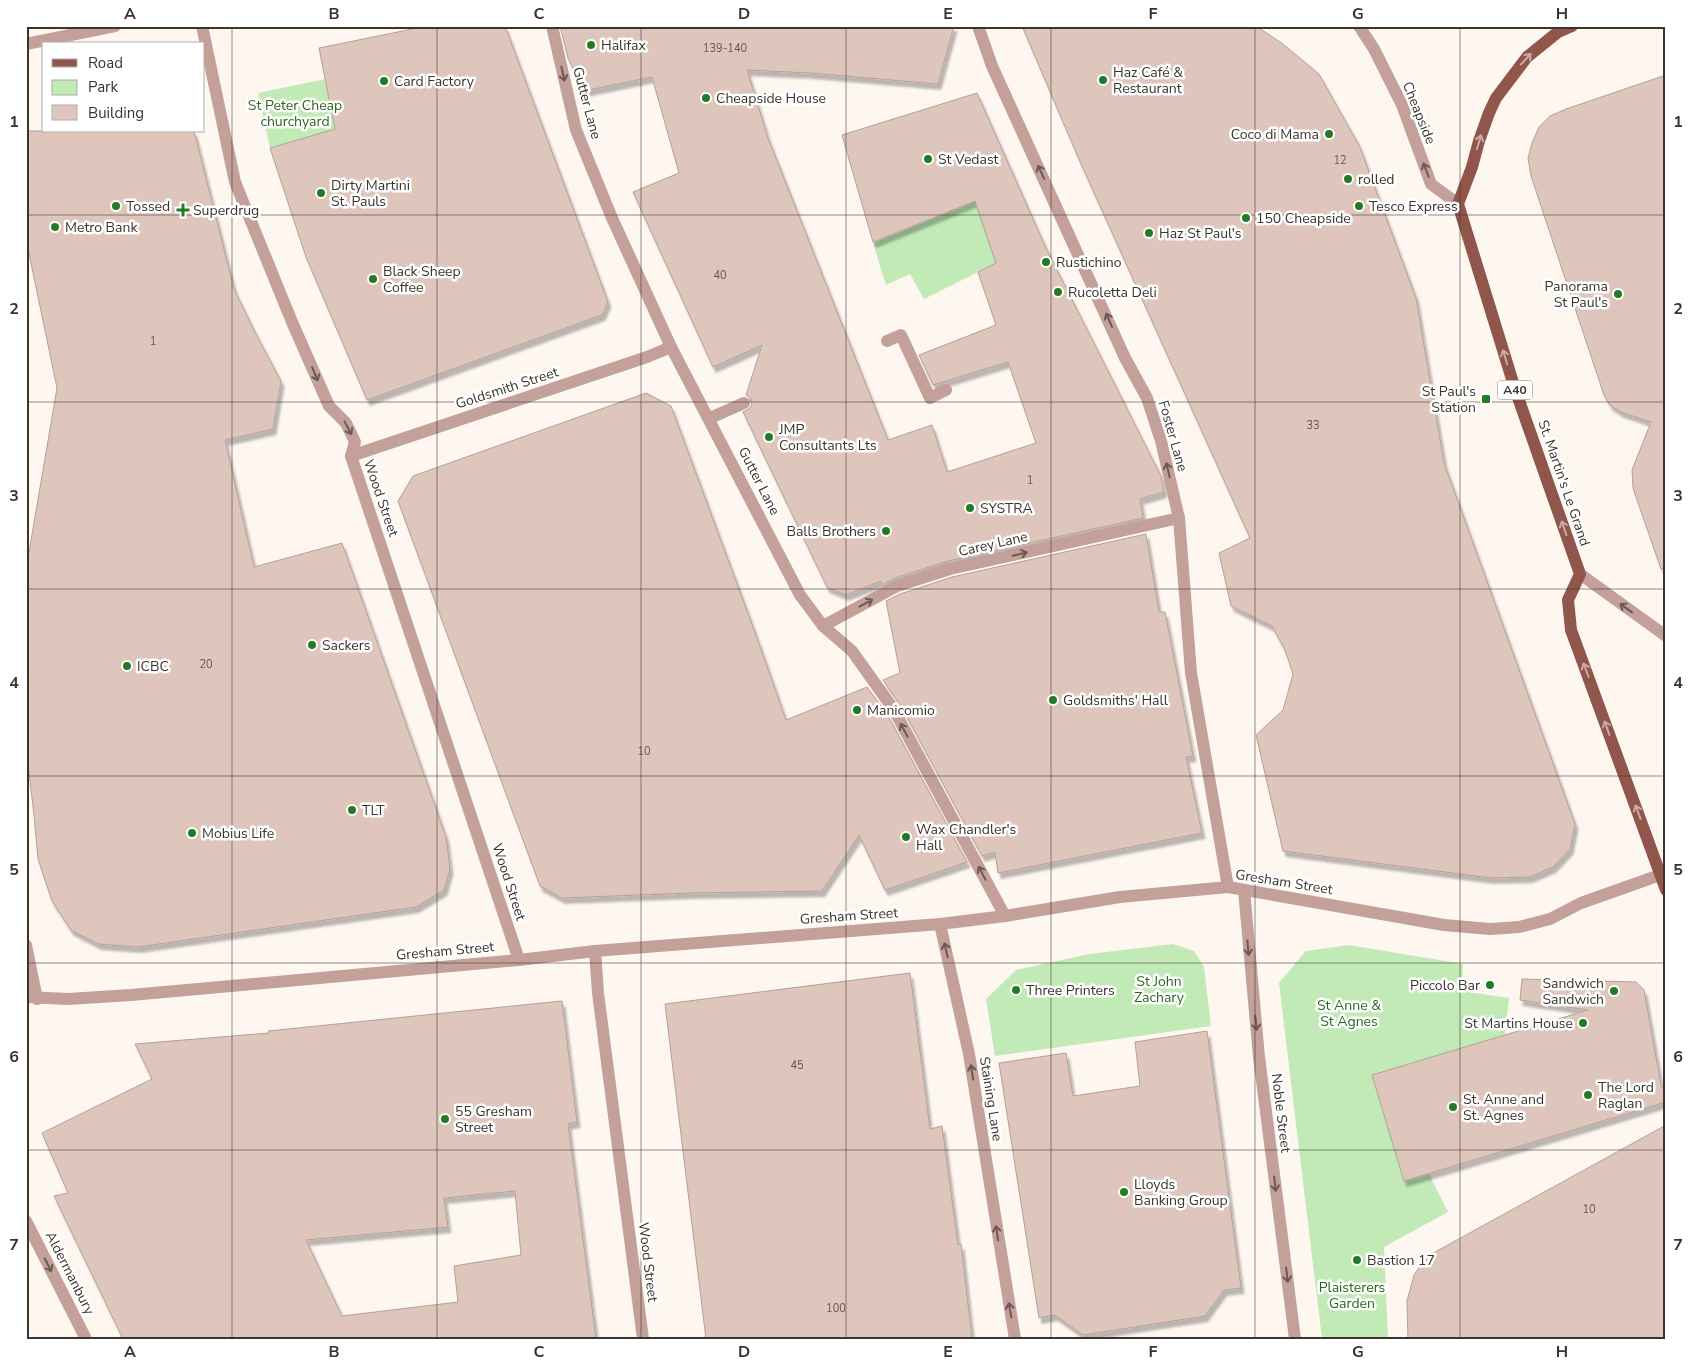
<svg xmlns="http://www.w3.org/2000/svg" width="1692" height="1365" font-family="'Nunito Sans',sans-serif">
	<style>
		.green { fill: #c1eab7 }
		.building { fill: #dec6bc; stroke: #b69f95; fill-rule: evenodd; filter: url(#shadow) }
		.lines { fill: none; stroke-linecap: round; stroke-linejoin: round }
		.service { stroke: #c3a099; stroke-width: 12 }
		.minor { stroke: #c3a099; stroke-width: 12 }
		.tertiary { stroke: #c3a099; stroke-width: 12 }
		.primary { stroke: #91564b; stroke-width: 12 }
		.oneway { stroke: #c8aaa5 }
		.oneway2 { stroke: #6b5a53 }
		.grid { fill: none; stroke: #3b342d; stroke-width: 1; stroke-opacity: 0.55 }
		.poi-dot { fill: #257a26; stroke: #fff; stroke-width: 2 }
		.labels { text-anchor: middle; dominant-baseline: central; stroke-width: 5; stroke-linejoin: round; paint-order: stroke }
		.number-label { font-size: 11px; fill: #645851 }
		.shield { fill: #fff; stroke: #76716c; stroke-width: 1 }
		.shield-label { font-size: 12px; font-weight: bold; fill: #3b342d }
		.poi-label { font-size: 14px; fill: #3b342d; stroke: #fff; text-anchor: start }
		.street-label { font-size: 14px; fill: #3b342d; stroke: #fff }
		.park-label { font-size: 14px; fill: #2c671a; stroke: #fff }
		.neatline { fill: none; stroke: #3b342d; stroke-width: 2 }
		.grid-label { font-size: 16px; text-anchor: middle; font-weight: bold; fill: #3b342d }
	</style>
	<defs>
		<filter id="shadow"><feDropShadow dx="3" dy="5.5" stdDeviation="1" flood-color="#0004"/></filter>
	</defs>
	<rect width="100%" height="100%" fill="#fef7f0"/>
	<g class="green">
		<polygon points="325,79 335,129 270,148 258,93"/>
		<polygon points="975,201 996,263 924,299 910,274 886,285 873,243"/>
		<polygon points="1173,944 1194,951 1204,967 1211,1026 995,1056 986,999 1016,970 1089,954"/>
		<polygon points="1349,945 1463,964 1462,991 1509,998 1505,1035 1372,1075 1404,1181 1430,1173 1432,1180 1448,1212 1384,1247 1388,1339 1322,1339 1279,983 1306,951"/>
	</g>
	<g class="building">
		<polygon points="427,26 505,26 608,302 602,315 367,400 306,257 270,148 335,129 319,48"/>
		<polygon points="560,26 954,26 938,84 810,73 747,70 768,138 888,440 932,425 947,472 1036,443 1008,362 933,385 919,355 996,325 978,272 996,263 975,201 873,242 842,135 977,93 1046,248 1161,476 1164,492 1140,499 1143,518 948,561 895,578 882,585 881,581 846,595 827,587 743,412 750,408 752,404 751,399 746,395 762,345 713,367 633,192 679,173 652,77 584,91 568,58"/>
		<polygon points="1022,26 1256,26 1283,44 1319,74 1359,145 1416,298 1444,463 1575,824 1570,849 1553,867 1530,877 1491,878 1283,851 1256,735 1283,710 1293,674 1285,650 1272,626 1231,606 1219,553 1250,538 1081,164"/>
		<polygon points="1666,75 1666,568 1661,569 1633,488 1632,470 1651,422 1621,412 1610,405 1604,395 1531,176 1528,158 1532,143 1539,127 1550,116 1566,109"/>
		<polygon points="26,131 194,131 234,289 255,332 281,381 273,429 225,440 254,567 342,543 446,837 450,869 444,890 416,907 138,947 98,944 71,930 52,901 38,859 34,815 26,747 26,570 57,388 26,239"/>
		<polygon points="646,393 671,406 756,635 786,720 867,687 887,714 967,862 885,890 859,835 822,891 690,893 562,898 540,886 398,501 413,476"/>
		<polygon points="1146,534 1159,612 1165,612 1193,756 1186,757 1202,833 998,873 995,852 982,856 901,706 883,680 900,673 886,601 900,594 952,577"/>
		<polygon points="910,973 930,1129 942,1126 958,1245 961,1244 972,1339 706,1339 665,1004"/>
		<polygon points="1522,979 1636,982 1644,990 1661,1085 1666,1093 1666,1102 1404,1181 1372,1075 1588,1010 1520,1000"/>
		<path d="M 562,1001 L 577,1122 L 568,1124 L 596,1339 L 123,1339 L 54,1196 L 68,1193 L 42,1133 L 152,1079 L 135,1044 L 269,1033 L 268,1031 ZM 515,1191 L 521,1255 L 454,1266 L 458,1302 L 342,1316 L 306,1240 L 448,1227 L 444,1198 Z"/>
		<polygon points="1207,1031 1241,1288 1224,1290 1205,1316 1083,1335 1055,1315 1039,1318 999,1063 1066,1053 1073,1096 1140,1086 1135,1042"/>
		<polygon points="1666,1125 1666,1339 1408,1339 1407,1301 1414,1275 1426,1257"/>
	</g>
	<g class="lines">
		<g class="service">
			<polyline points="887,341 901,335 930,398 946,390"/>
			<polyline points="710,418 744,403"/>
		</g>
		<g class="minor">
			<polyline points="202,26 235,182 292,322 329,406 346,423 355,442 351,456 519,960"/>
			<polyline points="552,26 576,130 612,218 671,347 800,595 823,626 852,651 894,710 1005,916"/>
			<polyline points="978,26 992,66 1125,358 1147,398 1161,441 1179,518 1191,673 1228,887"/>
			<polyline points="26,44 115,26"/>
			<polyline points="351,456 647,357 671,347"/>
			<polyline points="823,626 897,586 950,569 1179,518"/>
			<polyline points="1244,890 1259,1057 1295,1339"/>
			<polyline points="940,924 969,1054 1015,1339"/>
			<polyline points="26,945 37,999"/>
			<polyline points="595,951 598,993 643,1339"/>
			<polyline points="26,1221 86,1339"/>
		</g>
		<g class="tertiary">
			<polyline points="1359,26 1374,49 1402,105 1431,184 1458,204"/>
			<polyline points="1580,574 1666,636"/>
			<polyline points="26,997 68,999 131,995 519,960 595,951 940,924 1005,916 1120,897 1228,887 1444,925 1490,929 1519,927 1550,919 1581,903 1660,875"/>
		</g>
		<polyline class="primary" points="1572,26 1558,32 1527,57 1496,98 1489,113 1479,141 1472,167 1458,204 1515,389 1580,574 1568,600 1571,630 1666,890"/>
	</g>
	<defs><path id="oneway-shaft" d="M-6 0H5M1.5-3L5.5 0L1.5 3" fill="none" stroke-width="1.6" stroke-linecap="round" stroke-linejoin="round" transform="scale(1.25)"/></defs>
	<g class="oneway">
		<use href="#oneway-shaft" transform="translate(1526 59) rotate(-47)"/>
		<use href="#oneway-shaft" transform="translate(1479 142) rotate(-73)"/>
		<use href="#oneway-shaft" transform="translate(1505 357) rotate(-107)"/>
		<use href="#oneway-shaft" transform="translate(1564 528) rotate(-109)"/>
		<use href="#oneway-shaft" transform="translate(1586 670) rotate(-111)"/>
		<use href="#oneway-shaft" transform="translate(1607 728) rotate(-109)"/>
		<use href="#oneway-shaft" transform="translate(1638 812) rotate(-110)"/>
	</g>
	<g class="oneway2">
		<use href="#oneway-shaft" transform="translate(563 74) rotate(77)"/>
		<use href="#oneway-shaft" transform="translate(1426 170) rotate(-111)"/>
		<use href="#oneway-shaft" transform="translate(1041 172) rotate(-115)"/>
		<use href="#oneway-shaft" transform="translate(1109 320) rotate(-114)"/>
		<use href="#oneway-shaft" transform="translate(315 374) rotate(67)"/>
		<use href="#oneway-shaft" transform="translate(348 428) rotate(62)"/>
		<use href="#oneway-shaft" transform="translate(1168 470) rotate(-103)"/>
		<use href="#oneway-shaft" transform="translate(1020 554) rotate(-13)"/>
		<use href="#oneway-shaft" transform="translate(866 603) rotate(-28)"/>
		<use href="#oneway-shaft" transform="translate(1626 608) rotate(-144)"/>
		<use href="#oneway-shaft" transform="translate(904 730) rotate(-118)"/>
		<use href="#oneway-shaft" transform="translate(982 873) rotate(-118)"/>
		<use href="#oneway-shaft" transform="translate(1248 948) rotate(85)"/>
		<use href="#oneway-shaft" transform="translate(946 950) rotate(-103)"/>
		<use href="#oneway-shaft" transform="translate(1256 1023) rotate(84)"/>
		<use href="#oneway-shaft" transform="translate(972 1072) rotate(-99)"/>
		<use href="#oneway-shaft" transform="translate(1275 1184) rotate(83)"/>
		<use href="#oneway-shaft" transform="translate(997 1233) rotate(-99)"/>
		<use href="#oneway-shaft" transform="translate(48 1265) rotate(63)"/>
		<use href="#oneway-shaft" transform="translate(1287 1275) rotate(83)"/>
		<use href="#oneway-shaft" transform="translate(1010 1310) rotate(-100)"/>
	</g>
	<path class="grid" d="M 232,26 L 232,1339M 437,26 L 437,1339M 641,26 L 641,1339M 846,26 L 846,1339M 1051,26 L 1051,1339M 1255,26 L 1255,1339M 1460,26 L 1460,1339M 26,215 L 1666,215M 26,402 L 1666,402M 26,589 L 1666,589M 26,776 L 1666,776M 26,963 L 1666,963M 26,1150 L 1666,1150"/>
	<g class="poi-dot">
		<circle cx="591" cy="45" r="5"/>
		<circle cx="1103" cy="80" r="5"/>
		<circle cx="384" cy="81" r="5"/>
		<circle cx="706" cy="98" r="5"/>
		<circle cx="1329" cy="134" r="5"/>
		<circle cx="928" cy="159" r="5"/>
		<circle cx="1348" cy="179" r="5"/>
		<circle cx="321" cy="193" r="5"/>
		<circle cx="116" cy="206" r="5"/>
		<circle cx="1359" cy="206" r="5"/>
		<path d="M180.5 202.5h5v5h5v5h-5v5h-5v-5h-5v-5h5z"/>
		<circle cx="1246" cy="218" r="5"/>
		<circle cx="55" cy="227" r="5"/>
		<circle cx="1149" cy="233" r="5"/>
		<circle cx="1046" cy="262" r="5"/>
		<circle cx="373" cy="279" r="5"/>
		<circle cx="1058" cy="292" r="5"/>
		<circle cx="1618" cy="294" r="5"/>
		<rect x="1481" y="394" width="10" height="10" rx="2.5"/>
		<circle cx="769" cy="437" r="5"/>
		<circle cx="970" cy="508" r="5"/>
		<circle cx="886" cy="531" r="5"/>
		<circle cx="312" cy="645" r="5"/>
		<circle cx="127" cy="666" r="5"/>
		<circle cx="1053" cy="700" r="5"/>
		<circle cx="857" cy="710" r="5"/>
		<circle cx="352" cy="810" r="5"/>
		<circle cx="192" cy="833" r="5"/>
		<circle cx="906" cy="837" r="5"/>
		<circle cx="1490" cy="985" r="5"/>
		<circle cx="1016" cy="990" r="5"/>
		<circle cx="1614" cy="991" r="5"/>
		<circle cx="1583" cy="1023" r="5"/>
		<circle cx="1588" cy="1095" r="5"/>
		<circle cx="1453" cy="1107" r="5"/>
		<circle cx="445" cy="1119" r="5"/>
		<circle cx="1124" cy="1192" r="5"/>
		<circle cx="1357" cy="1260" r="5"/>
	</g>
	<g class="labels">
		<g class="number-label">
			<text x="725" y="48">139-140</text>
			<text x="1340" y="160">12</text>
			<text x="720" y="275">40</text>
			<text x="153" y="341">1</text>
			<text x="1313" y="425">33</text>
			<text x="1030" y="480">1</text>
			<text x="206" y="664">20</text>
			<text x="644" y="751">10</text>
			<text x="797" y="1065">45</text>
			<text x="1589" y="1209">10</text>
			<text x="836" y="1308">100</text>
		</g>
		<rect class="shield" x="1497.5" y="380.5" width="35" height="19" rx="4"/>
		<g class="shield-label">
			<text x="1515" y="390">A40</text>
		</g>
		<g class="poi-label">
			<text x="601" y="45">Halifax</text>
			<text x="1113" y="72">Haz Café &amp;<tspan x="1113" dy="16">Restaurant</tspan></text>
			<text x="394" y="81">Card Factory</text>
			<text x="716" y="98">Cheapside House</text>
			<text x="1319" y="134" text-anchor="end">Coco di Mama</text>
			<text x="938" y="159">St Vedast</text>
			<text x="1358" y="179">rolled</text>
			<text x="331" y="185">Dirty Martini<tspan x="331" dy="16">St. Pauls</tspan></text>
			<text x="126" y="206">Tossed</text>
			<text x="1369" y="206">Tesco Express</text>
			<text x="193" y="210">Superdrug</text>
			<text x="1256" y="218">150 Cheapside</text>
			<text x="65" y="227">Metro Bank</text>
			<text x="1159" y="233">Haz St Paul's</text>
			<text x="1056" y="262">Rustichino</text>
			<text x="383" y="271">Black Sheep<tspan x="383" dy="16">Coffee</tspan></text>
			<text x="1608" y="286" text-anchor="end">Panorama<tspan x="1608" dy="16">St Paul's</tspan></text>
			<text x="1068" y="292">Rucoletta Deli</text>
			<text x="1476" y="391" text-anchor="end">St Paul's<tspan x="1476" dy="16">Station</tspan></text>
			<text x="779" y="429">JMP<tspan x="779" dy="16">Consultants Lts</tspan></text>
			<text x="980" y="508">SYSTRA</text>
			<text x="876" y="531" text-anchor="end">Balls Brothers</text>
			<text x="322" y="645">Sackers</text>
			<text x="137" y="666">ICBC</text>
			<text x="1063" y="700">Goldsmiths' Hall</text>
			<text x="867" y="710">Manicomio</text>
			<text x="362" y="810">TLT</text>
			<text x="916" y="829">Wax Chandler's<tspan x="916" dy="16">Hall</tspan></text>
			<text x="202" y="833">Mobius Life</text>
			<text x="1604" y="983" text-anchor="end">Sandwich<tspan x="1604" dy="16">Sandwich</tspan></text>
			<text x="1480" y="985" text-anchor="end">Piccolo Bar</text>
			<text x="1026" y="990">Three Printers</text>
			<text x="1573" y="1023" text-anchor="end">St Martins House</text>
			<text x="1598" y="1087">The Lord<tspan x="1598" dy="16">Raglan</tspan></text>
			<text x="1463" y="1099">St. Anne and<tspan x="1463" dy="16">St. Agnes</tspan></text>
			<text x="455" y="1111">55 Gresham<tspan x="455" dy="16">Street</tspan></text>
			<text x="1134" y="1184">Lloyds<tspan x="1134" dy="16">Banking Group</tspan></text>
			<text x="1367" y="1260">Bastion 17</text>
		</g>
		<g class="street-label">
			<text transform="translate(587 103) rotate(75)">Gutter Lane</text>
			<text transform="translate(1419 113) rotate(68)">Cheapside</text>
			<text transform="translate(507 388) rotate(-18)">Goldsmith Street</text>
			<text transform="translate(1173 436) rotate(74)">Foster Lane</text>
			<text transform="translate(759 481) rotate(63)">Gutter Lane</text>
			<text transform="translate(1564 483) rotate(71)">St. Martin's Le Grand</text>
			<text transform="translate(381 498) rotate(71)">Wood Street</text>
			<text transform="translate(993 544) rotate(-13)">Carey Lane</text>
			<text transform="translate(509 882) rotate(72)">Wood Street</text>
			<text transform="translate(1284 882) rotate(9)">Gresham Street</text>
			<text transform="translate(849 916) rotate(-4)">Gresham Street</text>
			<text transform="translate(445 951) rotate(-5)">Gresham Street</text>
			<text transform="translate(991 1099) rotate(81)">Staining Lane</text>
			<text transform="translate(1281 1113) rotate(83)">Noble Street</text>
			<text transform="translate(648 1262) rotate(83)">Wood Street</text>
			<text transform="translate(70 1273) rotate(63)">Aldermanbury</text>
		</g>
		<g class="park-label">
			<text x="295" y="105">St Peter Cheap<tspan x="295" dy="16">churchyard</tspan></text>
			<text x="1159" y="981">St John<tspan x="1159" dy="16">Zachary</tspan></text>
			<text x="1349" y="1005">St Anne &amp;<tspan x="1349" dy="16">St Agnes</tspan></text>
			<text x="1352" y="1287">Plaisterers<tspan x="1352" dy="16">Garden</tspan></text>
		</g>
	</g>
	<rect width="1692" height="1365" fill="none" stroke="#ffffff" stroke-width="55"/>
	<rect x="42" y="42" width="162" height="90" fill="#ffffff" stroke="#b1aeab"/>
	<rect x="52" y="59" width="25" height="8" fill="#91564b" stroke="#b1aeab"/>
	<text x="88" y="68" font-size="15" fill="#3b342d">Road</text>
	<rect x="52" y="80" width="25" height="15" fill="#c1eab7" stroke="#b1aeab"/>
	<text x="88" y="92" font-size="15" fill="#3b342d">Park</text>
	<rect x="52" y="105" width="25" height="15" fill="#dec6bc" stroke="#b1aeab"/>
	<text x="88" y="118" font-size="15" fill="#3b342d">Building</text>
	<rect x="28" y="28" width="1636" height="1310" class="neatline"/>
	<g class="grid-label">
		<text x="130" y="19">A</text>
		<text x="334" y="19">B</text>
		<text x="539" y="19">C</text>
		<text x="744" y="19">D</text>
		<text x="948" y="19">E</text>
		<text x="1153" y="19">F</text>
		<text x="1358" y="19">G</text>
		<text x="1562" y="19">H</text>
		<text x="14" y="127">1</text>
		<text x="1678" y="127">1</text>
		<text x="14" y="314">2</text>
		<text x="1678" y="314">2</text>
		<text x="14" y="501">3</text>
		<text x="1678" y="501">3</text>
		<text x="14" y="688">4</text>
		<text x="1678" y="688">4</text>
		<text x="14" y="875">5</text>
		<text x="1678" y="875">5</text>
		<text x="14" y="1062">6</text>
		<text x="1678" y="1062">6</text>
		<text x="14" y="1250">7</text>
		<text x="1678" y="1250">7</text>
		<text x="130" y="1357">A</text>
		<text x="334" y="1357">B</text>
		<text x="539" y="1357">C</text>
		<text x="744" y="1357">D</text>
		<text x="948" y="1357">E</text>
		<text x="1153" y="1357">F</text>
		<text x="1358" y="1357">G</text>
		<text x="1562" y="1357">H</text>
	</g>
</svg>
